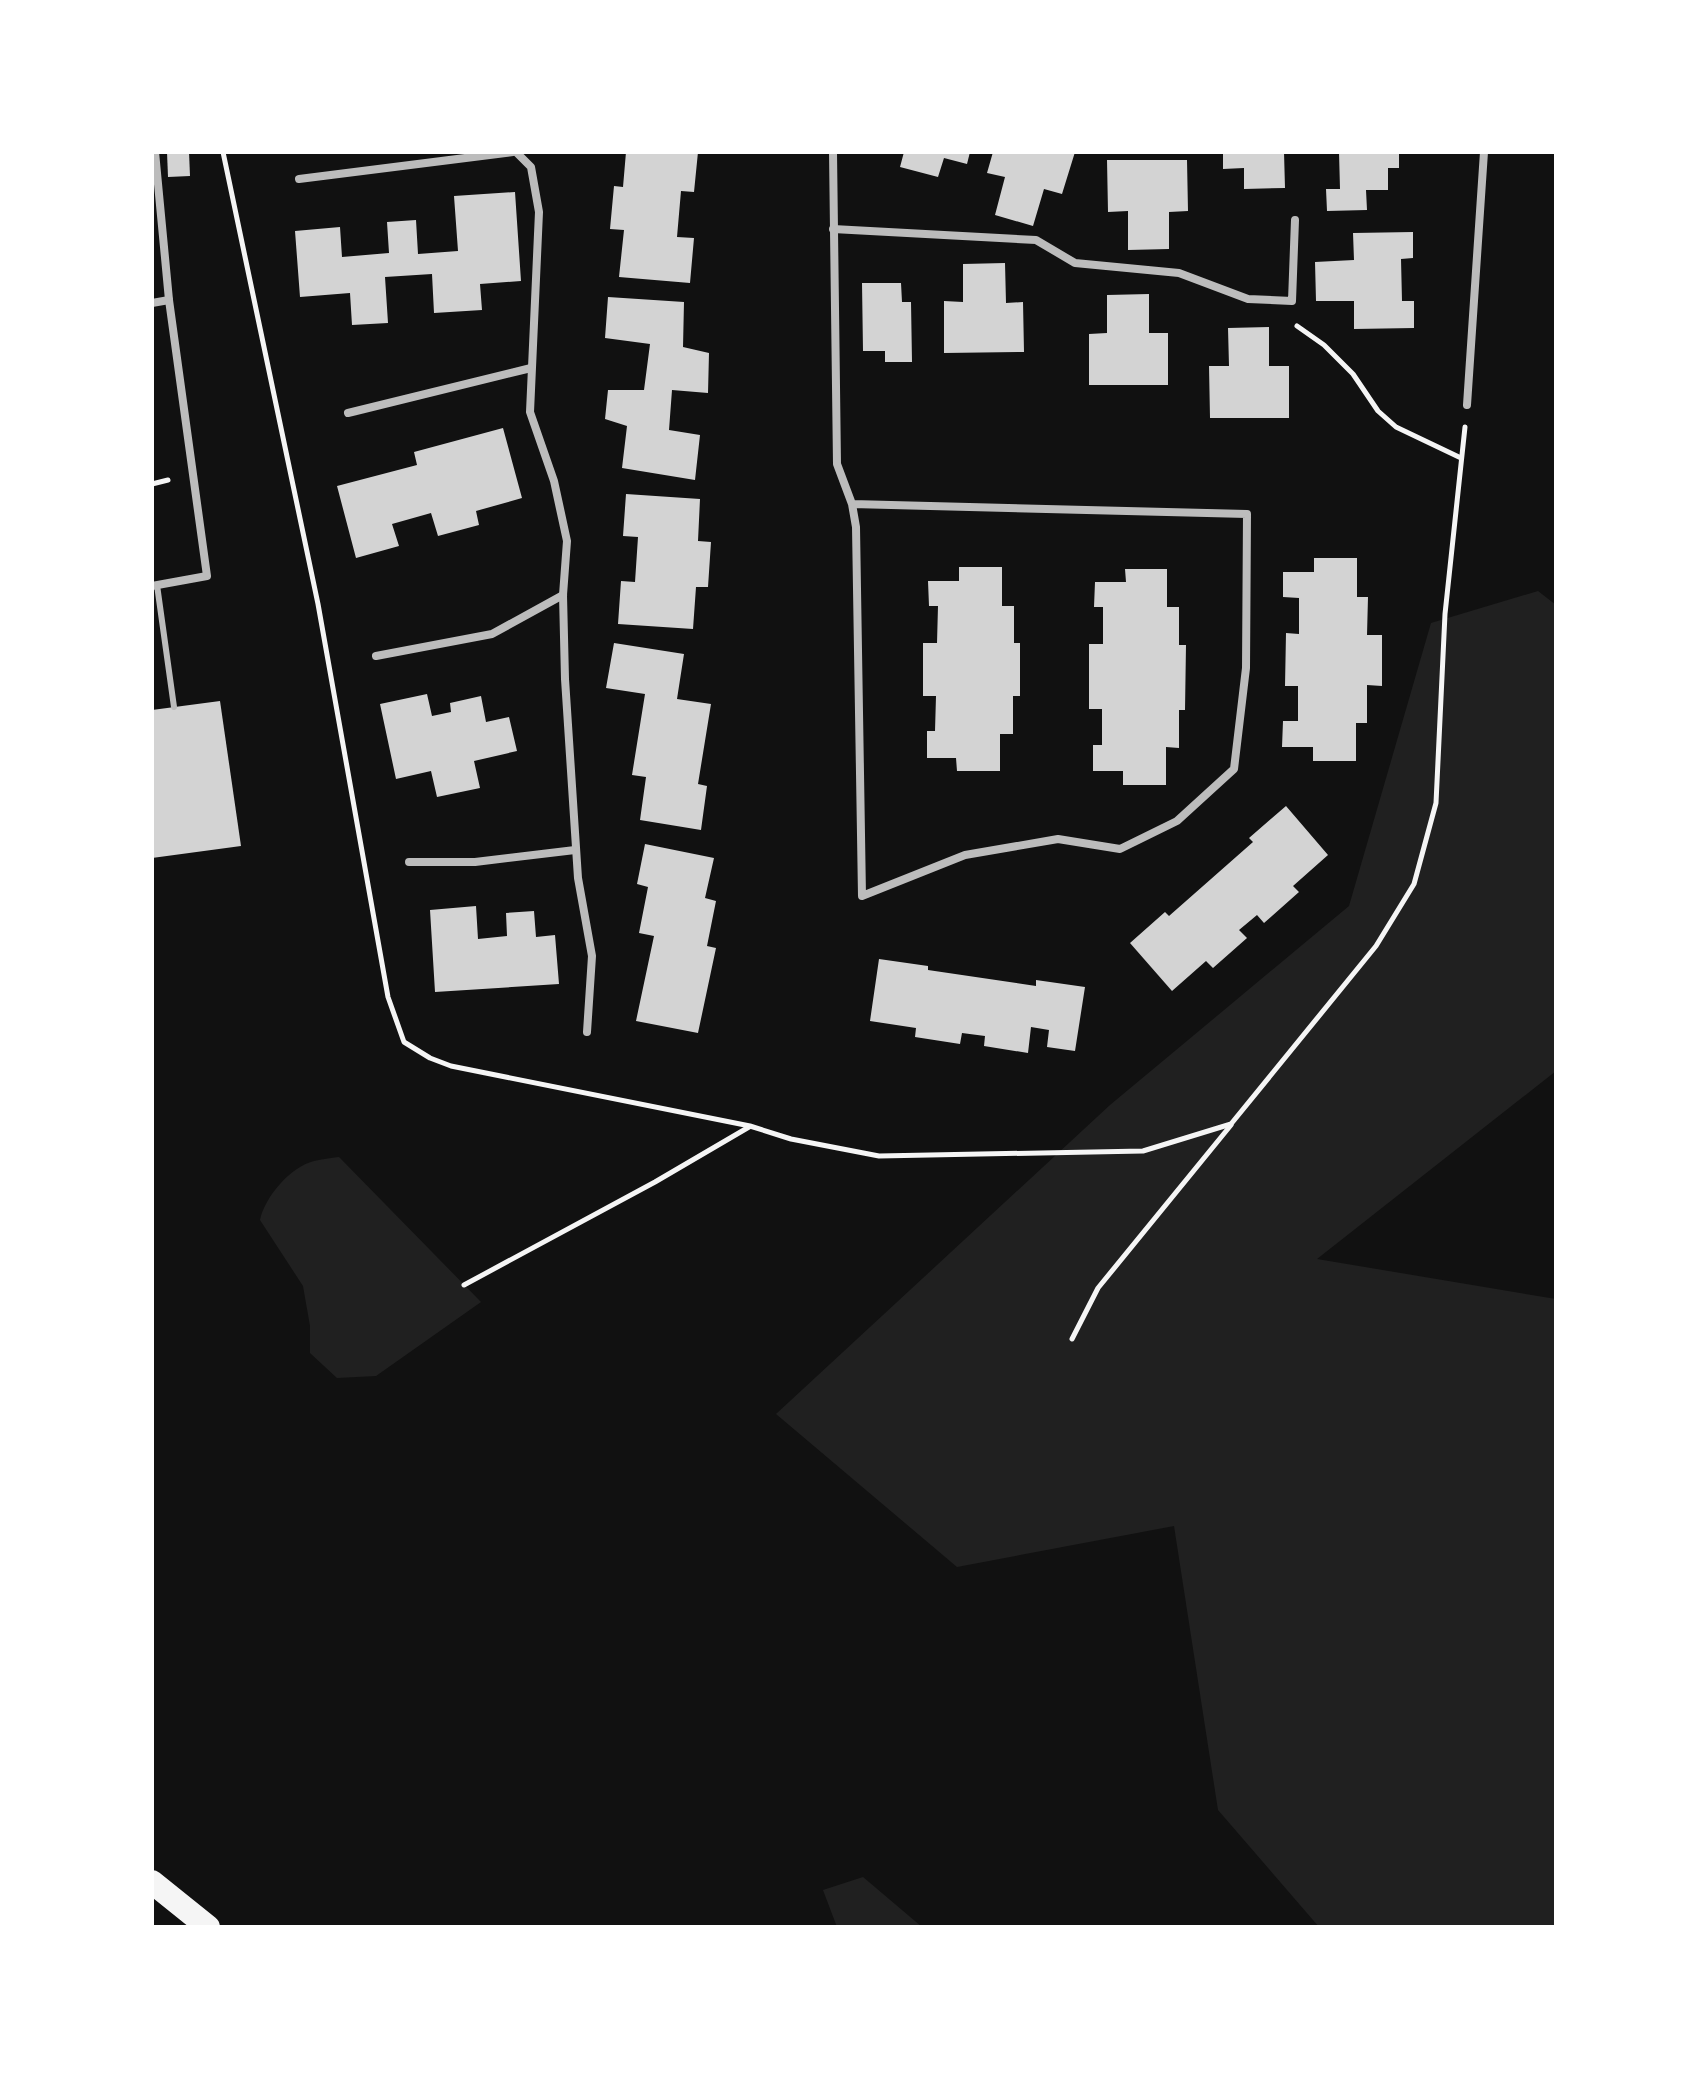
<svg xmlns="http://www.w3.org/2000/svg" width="1708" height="2079" font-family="Commissioner,sans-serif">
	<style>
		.green { fill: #202020 }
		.building { fill: #d3d3d3 }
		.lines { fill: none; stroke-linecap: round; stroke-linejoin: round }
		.path { stroke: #f5f5f5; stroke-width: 5 }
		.service { stroke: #bcbcbc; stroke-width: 6 }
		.minor { stroke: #bcbcbc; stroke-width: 8 }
		.motorway { stroke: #f5f5f5; stroke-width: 24 }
	</style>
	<rect width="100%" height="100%" fill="#111"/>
	<g class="green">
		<polygon points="1538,591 1556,605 1556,1071 1317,1259 1556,1299 1556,1927 1319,1927 1218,1810 1174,1526 957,1567 776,1414 1110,1105 1349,906 1431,623"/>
		<path d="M 339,1157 L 481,1302 L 376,1376 L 337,1378 L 310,1353 L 310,1326 L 303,1286 L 260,1220 C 265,1197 290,1167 314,1161 C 322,1159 331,1158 339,1157 Z"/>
		<polygon points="863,1877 922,1927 837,1927 823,1890"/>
	</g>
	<g class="building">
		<polygon points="167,152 189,152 190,176 168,177"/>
		<polygon points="626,152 698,152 694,192 681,191 677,237 694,238 690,283 619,277 624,230 610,229 614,186 623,187"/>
		<polygon points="904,152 970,152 967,164 944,158 938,177 900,167"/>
		<polygon points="993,152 1075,152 1062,194 1044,189 1033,226 995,215 1005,177 987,173"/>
		<polygon points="1223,152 1284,152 1285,188 1244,189 1244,168 1223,169"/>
		<polygon points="1339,152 1399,152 1399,168 1388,168 1388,190 1366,190 1367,210 1327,211 1326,189 1340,189"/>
		<polygon points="1107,160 1187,160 1188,211 1169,212 1169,249 1128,250 1128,211 1108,212"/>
		<polygon points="515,192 521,281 480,284 482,310 434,313 432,274 385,277 388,323 352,325 350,293 300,297 295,231 340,227 342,257 389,253 387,222 416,220 418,254 458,251 454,196"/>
		<polygon points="1413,232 1413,258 1401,259 1402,301 1414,301 1414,328 1354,329 1354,301 1316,301 1315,262 1354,260 1353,233"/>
		<polygon points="1005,263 1006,303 1023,302 1024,352 944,353 944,301 963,302 963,264"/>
		<polygon points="862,283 901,283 902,302 911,302 912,362 885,362 885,351 863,351"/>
		<polygon points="1149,294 1149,333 1168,333 1168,385 1089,385 1089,334 1107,333 1107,295"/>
		<polygon points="608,297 684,302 683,347 709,353 708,393 672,390 669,430 700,435 695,480 622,468 627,426 605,419 608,390 644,390 650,344 605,338"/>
		<polygon points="1269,327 1269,366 1289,366 1289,418 1210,418 1209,366 1229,366 1228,328"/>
		<polygon points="503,428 522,498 476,511 479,525 438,536 431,513 392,524 399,546 356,558 337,486 417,465 414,452"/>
		<polygon points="626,494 700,499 698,541 711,542 708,587 696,587 693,629 618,624 621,581 635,582 638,537 623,536"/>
		<polygon points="1314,558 1357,558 1357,597 1368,597 1367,635 1382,635 1382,686 1367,685 1367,723 1356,723 1356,761 1313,761 1313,747 1282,747 1283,721 1298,721 1298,686 1285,686 1286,633 1299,634 1299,598 1283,597 1283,572 1314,572"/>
		<polygon points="959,567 1002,567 1002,606 1014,606 1014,643 1020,643 1020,696 1013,696 1013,734 1000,734 1000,771 957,771 956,758 927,758 927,731 935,731 936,696 923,696 923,643 937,643 938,606 929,606 928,581 959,581"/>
		<polygon points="1125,569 1167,569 1167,607 1179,607 1179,645 1186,645 1185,710 1179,710 1179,748 1166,747 1166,785 1123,785 1123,771 1093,771 1093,745 1102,745 1102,709 1089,709 1089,644 1103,644 1103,607 1094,607 1095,582 1126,582"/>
		<polygon points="614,643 684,654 677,699 711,704 698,784 707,786 701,830 640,820 646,777 632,775 645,694 606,688"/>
		<polygon points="427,694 432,716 451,712 450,703 481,696 486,722 509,717 517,751 474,761 480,788 437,797 431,771 396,779 380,704"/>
		<polygon points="220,701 241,846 152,858 152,710"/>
		<polygon points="1286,806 1328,855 1293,886 1299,892 1264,923 1257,915 1239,930 1247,938 1213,968 1206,961 1172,991 1130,943 1165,912 1169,916 1253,842 1249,838"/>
		<polygon points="645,844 714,858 705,898 716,901 707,946 716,948 698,1033 636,1021 654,936 639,933 648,887 637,884"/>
		<polygon points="476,906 478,939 507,936 506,913 534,911 536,937 555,935 559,984 435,992 430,910"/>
		<polygon points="879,959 928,966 928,970 1036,986 1036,980 1085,987 1075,1051 1047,1047 1049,1030 1031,1027 1028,1053 984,1046 985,1036 962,1033 960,1044 915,1037 916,1028 870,1021"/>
	</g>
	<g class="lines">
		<g class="path">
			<polyline points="223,152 318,604 388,997 404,1042 430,1058 451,1066 750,1126 791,1139 879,1156 1143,1151 1231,1124 1376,946 1414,884 1436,803 1445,614 1465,427"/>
			<polyline points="1297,326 1324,345 1353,374 1378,411 1396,427 1461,458"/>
			<polyline points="152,484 168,480"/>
			<polyline points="464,1285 655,1182 749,1127"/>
			<polyline points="1072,1339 1098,1288 1231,1125"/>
		</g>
		<polyline class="service" points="157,585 174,707"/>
		<g class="minor">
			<polyline points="516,152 531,167 539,212 530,412 554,481 567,541 563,595 565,679 578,878 592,956 587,1032"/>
			<polyline points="833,152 837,464 852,504 856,527 862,896 965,855 1058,839 1120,849 1177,821 1234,769 1246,668 1247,514 852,504"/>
			<polyline points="299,179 513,152"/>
			<polyline points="833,229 1036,240 1075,263 1179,273 1248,299 1292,301 1295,220"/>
			<polyline points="152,303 169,300"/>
			<polyline points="1467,405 1484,152"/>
			<polyline points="348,413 531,368"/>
			<polyline points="152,586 207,576 169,300 155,152"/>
			<polyline points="376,656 492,634 563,595"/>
			<polyline points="409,862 475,862 575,850"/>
		</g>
		<polyline class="motorway" points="152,1882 208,1927"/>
	</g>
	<rect width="1708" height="2079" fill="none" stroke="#ffffff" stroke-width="308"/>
</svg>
